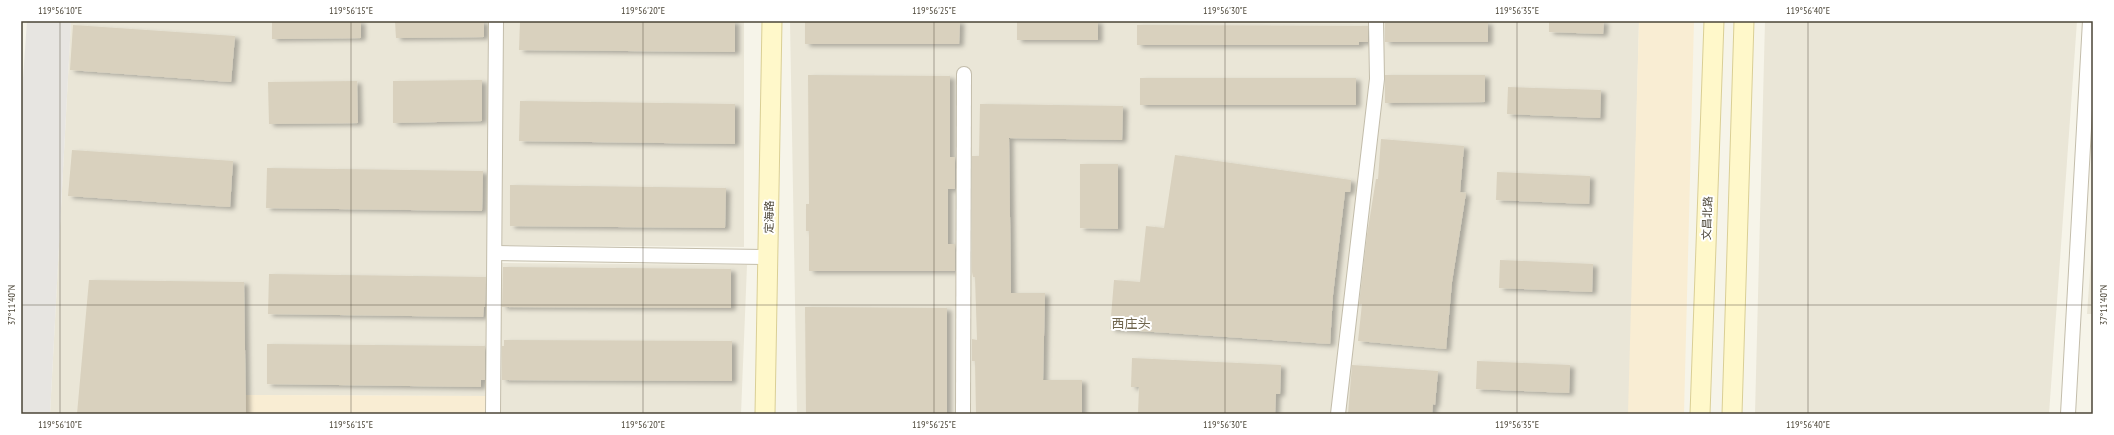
<svg xmlns="http://www.w3.org/2000/svg" width="2114" height="435" font-family="'PT Sans Narrow','Noto Sans SC',sans-serif">
	<style>
		.residential { fill: #eae6d7 }
		.commercial { fill: #f9edd3 }
		.parking { fill: #e7e5e1 }
		.building { fill: #d9d1be; filter: url(#shadow) }
		.lines { fill: none; stroke-linecap: round; stroke-linejoin: round }
		.street-casing { stroke: #c3bdab; stroke-width: 16 }
		.secondary-casing { stroke: #dacf95; stroke-width: 21 }
		.street { stroke: #fff; stroke-width: 14 }
		.secondary { stroke: #fff8ca; stroke-width: 19 }
		.ticks { fill: none; stroke: #4b4537; stroke-width: 1; stroke-opacity: 0.45 }
		.labels { text-anchor: middle; dominant-baseline: central; stroke-width: 4; stroke-linejoin: round; paint-order: stroke }
		.street-label { font-size: 11px; fill: #4b4537; stroke: #fff }
		.quarter-label { font-size: 13px; fill: #6f654d; stroke: #fff }
		.neatline { fill: none; stroke: #4b4537; stroke-width: 1.5 }
		.ticks-label { font-size: 10px; text-anchor: middle; fill: #4b4537 }
	</style>
	<defs>
		<filter id="shadow"><feDropShadow dx="4.5" dy="2.5" stdDeviation="2" flood-color="#0004"/></filter>
	</defs>
	<rect width="100%" height="100%" fill="#f6f4e9"/>
	<g class="residential">
		<polygon points="71,21 489,21 490,396 247,395 246,414 50,414"/>
		<polygon points="503,21 744,21 744,247 499,245"/>
		<polygon points="790,21 1639,21 1629,414 797,414"/>
		<polygon points="1765,21 2077,21 2049,414 1755,414"/>
		<polygon points="2093,231 2093,314 2087,314"/>
		<polygon points="498,263 747,265 741,414 498,414"/>
	</g>
	<g class="commercial">
		<polygon points="1639,21 1694,21 1684,414 1628,414"/>
		<polygon points="246,395 490,396 490,414 246,414"/>
	</g>
	<polygon class="parking" points="27,21 71,21 50,414 21,414 21,107"/>
	<g class="building">
		<polygon points="272,21 361,21 361,38 272,39"/>
		<polygon points="395,21 484,21 484,37 396,38"/>
		<polygon points="520,21 735,21 735,52 519,50"/>
		<polygon points="805,21 960,21 959,44 805,44"/>
		<rect x="1017" y="21" width="81" height="19"/>
		<polygon points="1549,21 1604,21 1603,34 1549,32"/>
		<polygon points="1488,22 1488,42 1385,42 1385,23"/>
		<polygon points="73,25 235,36 231,82 70,70"/>
		<polygon points="1137,25 1368,26 1368,42 1359,42 1359,45 1137,45"/>
		<polygon points="808,75 950,76 950,157 955,157 955,189 948,189 948,244 955,244 955,271 809,271 809,231 806,231 806,204 809,204"/>
		<polygon points="1385,75 1485,75 1485,102 1385,103"/>
		<rect x="1140" y="78" width="216" height="27"/>
		<polygon points="482,80 482,121 393,123 393,81"/>
		<polygon points="357,81 358,123 269,124 268,82"/>
		<polygon points="1508,87 1601,90 1600,118 1507,114"/>
		<polygon points="520,101 735,104 735,144 519,141"/>
		<polygon points="980,104 1123,106 1122,140 1009,138 1011,293 1045,293 1043,380 1082,380 1082,414 976,414 975,361 972,361 972,339 977,340 975,277 973,277 972,272 972,156 979,156"/>
		<polygon points="1381,139 1464,146 1460,192 1466,193 1452,282 1446,349 1358,341 1362,304 1359,304 1367,235 1376,179 1378,179"/>
		<polygon points="72,150 233,161 230,207 68,196"/>
		<polygon points="1175,155 1351,180 1350,192 1345,192 1333,295 1330,344 1110,329 1114,280 1140,282 1146,226 1164,228"/>
		<polygon points="1080,164 1118,164 1118,229 1080,228"/>
		<polygon points="267,168 483,171 482,211 266,208"/>
		<polygon points="1497,172 1590,176 1589,204 1496,200"/>
		<polygon points="510,185 726,188 725,228 510,226"/>
		<polygon points="1500,260 1593,264 1592,292 1499,288"/>
		<polygon points="503,267 731,269 731,308 502,307"/>
		<polygon points="269,274 486,277 485,307 484,307 483,317 268,314"/>
		<polygon points="89,280 244,282 246,414 77,414"/>
		<polygon points="805,307 947,308 947,414 806,414"/>
		<polygon points="504,340 732,341 732,381 502,380 502,346 504,346"/>
		<polygon points="267,344 485,346 485,380 481,380 481,387 267,384"/>
		<polygon points="1132,358 1281,365 1280,394 1276,394 1275,414 1138,414 1139,387 1131,387"/>
		<polygon points="1477,361 1570,365 1569,393 1476,389"/>
		<polygon points="1352,365 1438,371 1435,405 1433,404 1432,414 1348,414"/>
	</g>
	<g class="lines">
		<g class="street-casing">
			<g id="street">
				<polyline points="496,253 768,257"/>
				<polyline points="493,414 496,21"/>
				<polyline points="963,414 964,74"/>
				<polyline points="1338,414 1377,79 1376,21"/>
				<polyline points="2068,414 2090,21"/>
			</g>
		</g>
		<g class="secondary-casing">
			<g id="secondary">
				<polyline points="765,414 772,21"/>
				<polyline points="1700,414 1714,21"/>
				<polyline points="1732,414 1744,21"/>
			</g>
		</g>
		<use href="#street" class="street"/>
		<use href="#secondary" class="secondary"/>
	</g>
	<path class="ticks" d="M 60,21 L 60,414M 351,21 L 351,414M 643,21 L 643,414M 934,21 L 934,414M 1225,21 L 1225,414M 1517,21 L 1517,414M 1808,21 L 1808,414M 21,305 L 2093,305"/>
	<g class="labels">
		<g class="street-label">
			<text transform="translate(769 217) rotate(-89)">定海路</text>
			<text transform="translate(1707 218) rotate(-88)">文昌北路</text>
		</g>
		<g class="quarter-label">
			<text x="1131" y="323">西庄头</text>
		</g>
	</g>
	<rect width="2114" height="435" fill="none" stroke="#ffffff" stroke-width="44"/>
	<rect x="22" y="22" width="2070" height="391" class="neatline"/>
	<g class="ticks-label">
		<text x="60" y="14">119°56'10"E</text>
		<text x="351" y="14">119°56'15"E</text>
		<text x="643" y="14">119°56'20"E</text>
		<text x="934" y="14">119°56'25"E</text>
		<text x="1225" y="14">119°56'30"E</text>
		<text x="1517" y="14">119°56'35"E</text>
		<text x="1808" y="14">119°56'40"E</text>
		<text transform="translate(11 305) rotate(-90)" y="4">37°11'40"N</text>
		<text transform="translate(2103 305) rotate(-90)" y="4">37°11'40"N</text>
		<text x="60" y="428">119°56'10"E</text>
		<text x="351" y="428">119°56'15"E</text>
		<text x="643" y="428">119°56'20"E</text>
		<text x="934" y="428">119°56'25"E</text>
		<text x="1225" y="428">119°56'30"E</text>
		<text x="1517" y="428">119°56'35"E</text>
		<text x="1808" y="428">119°56'40"E</text>
	</g>
</svg>
